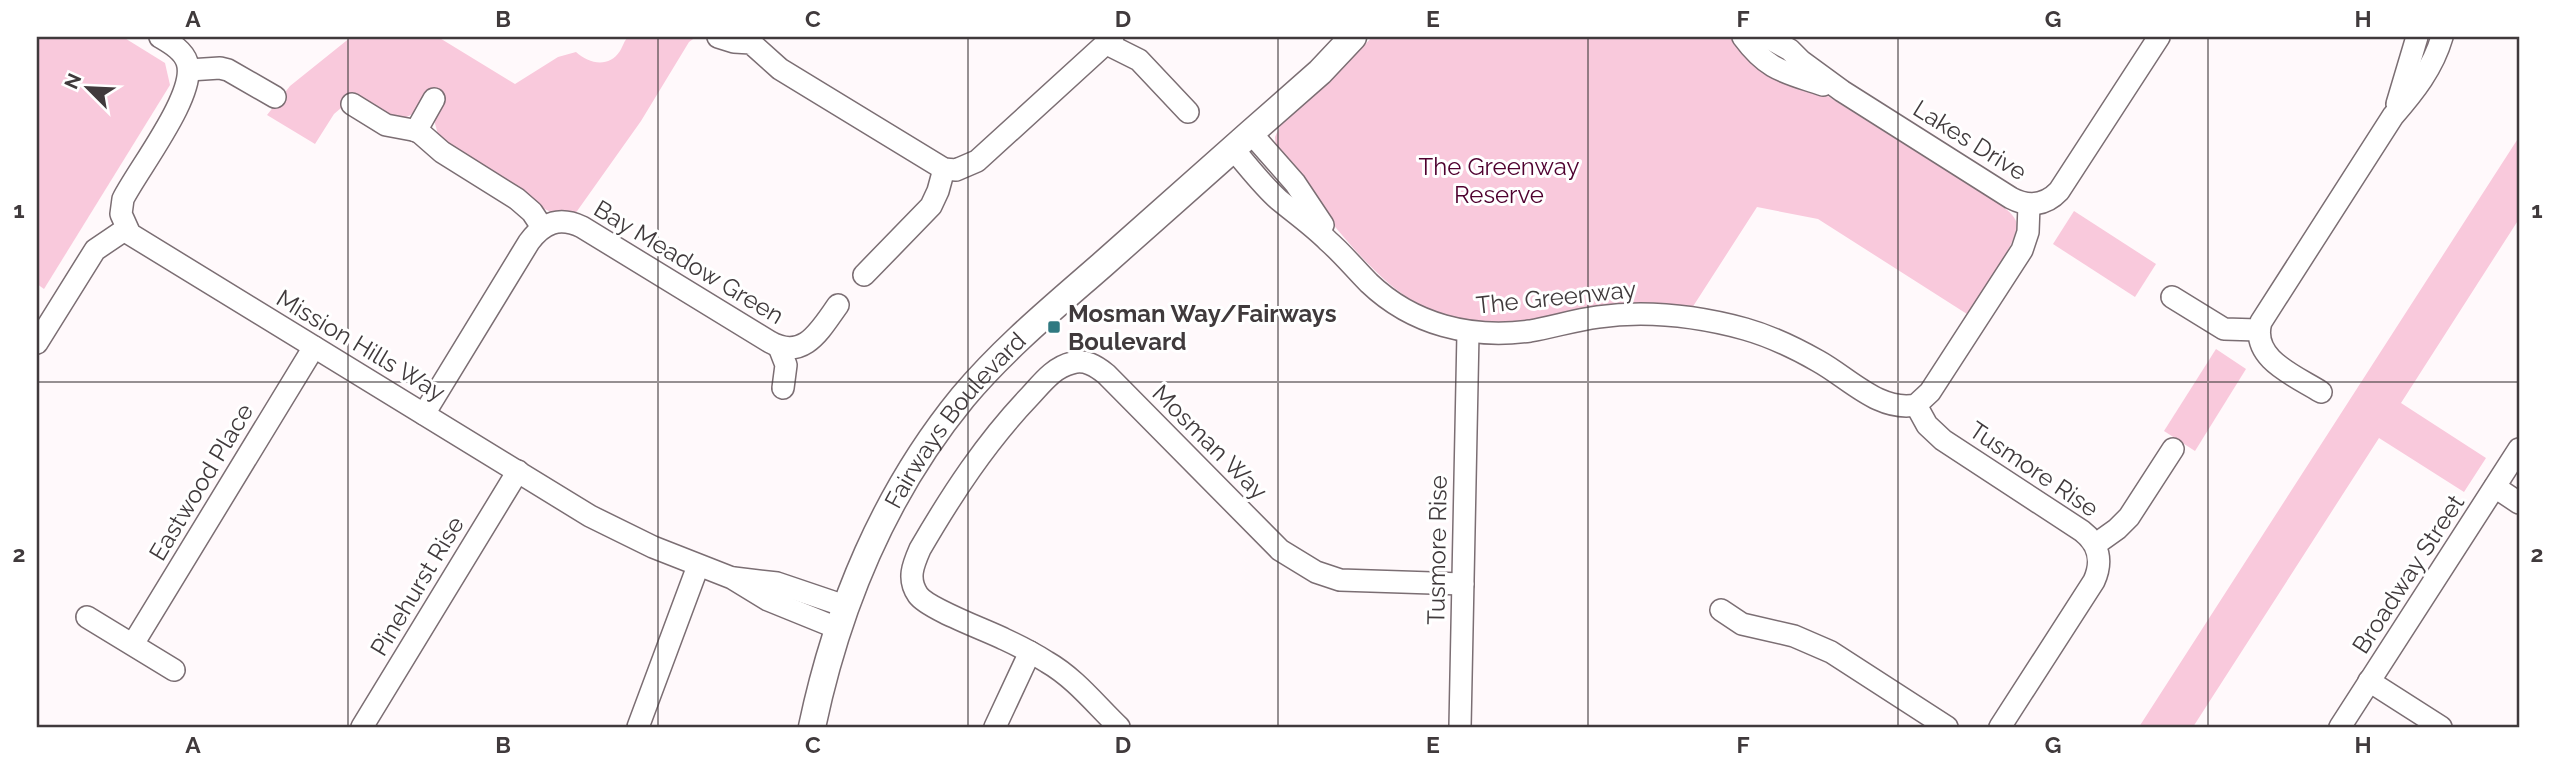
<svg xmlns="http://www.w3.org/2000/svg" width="2556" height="764" font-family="Raleway,sans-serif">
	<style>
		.green { fill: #f9c9dc }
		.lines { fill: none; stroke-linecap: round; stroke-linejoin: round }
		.minor-casing { stroke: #7b6e73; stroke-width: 24 }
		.tertiary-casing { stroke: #7b6e73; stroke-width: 29 }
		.minor { stroke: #fff; stroke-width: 21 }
		.tertiary { stroke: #fff; stroke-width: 26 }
		.grid { fill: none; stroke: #403a3c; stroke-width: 2; stroke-opacity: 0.55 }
		.poi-dot { fill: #307981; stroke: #fff; stroke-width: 2.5 }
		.labels { text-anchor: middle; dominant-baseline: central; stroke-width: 6; stroke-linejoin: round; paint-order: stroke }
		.street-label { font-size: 24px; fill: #403a3c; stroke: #fff }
		.park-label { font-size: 24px; fill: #4f012f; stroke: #fff }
		.poi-label { font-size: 24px; font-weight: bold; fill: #403a3c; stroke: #fff; text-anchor: start }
		.neatline { fill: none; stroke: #403a3c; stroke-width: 2.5 }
		.grid-label { font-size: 23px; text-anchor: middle; font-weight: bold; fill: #403a3c }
	</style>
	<rect width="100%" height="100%" fill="#fff9fb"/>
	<g class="green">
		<polygon points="37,37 123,37 165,63 170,85 44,289 37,284"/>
		<path d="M 351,37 L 438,37 L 515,84 L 558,57 L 576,52 C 589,64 609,68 620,51 C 623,46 624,41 628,37 L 696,37 L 689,42 L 641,121 L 575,214 L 551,212 L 540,207 L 439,138 L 434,120 L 418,110 C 398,129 374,108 355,96 L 334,114 L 315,144 L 267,115 L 290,86 Z"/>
		<path d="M 1372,37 L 1734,37 L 1996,202 C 2003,207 2012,212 2016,221 C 2022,239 1978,297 1967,314 L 1818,219 L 1757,207 L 1692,308 C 1659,307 1624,302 1591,307 C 1566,311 1542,320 1518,322 C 1438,329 1398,299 1348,242 C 1322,212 1299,181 1276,149 L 1275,137 L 1280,126 L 1344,67 Z"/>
		<polygon points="2519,137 2519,219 2401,403 2486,458 2464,492 2379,438 2193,727 2139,727"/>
		<polygon points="2074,211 2156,264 2135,297 2053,244"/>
		<polygon points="2216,349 2246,369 2195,451 2164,431"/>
	</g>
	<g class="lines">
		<g class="minor-casing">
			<g id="minor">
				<path d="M 160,37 C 170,43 183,50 187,62 C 198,93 138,169 123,199 L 121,214 L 130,234 L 590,516 L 653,547 L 732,578 L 768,600 L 837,628"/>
				<polyline points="718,37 734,42 751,43 780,69 944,169 956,170 977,161 1113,37"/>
				<path d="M 1743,37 C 1768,71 1785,72 1823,85"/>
				<path d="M 1767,37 L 1790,50 L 1801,61 L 1842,91 L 2011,198 C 2028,207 2045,206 2059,191 L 2159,37"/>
				<polyline points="1107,44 1139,60 1188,112"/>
				<polyline points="189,70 220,68 228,70 275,97"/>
				<polyline points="352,104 386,125 418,131 442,152 517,199 532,212 542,227"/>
				<polyline points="2397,104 2417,37"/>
				<polyline points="416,131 434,99"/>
				<polyline points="1251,133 1295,183 1323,225"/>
				<path d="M 1233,149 C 1248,166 1262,185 1279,200 C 1296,214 1313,226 1328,241 C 1343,254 1355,269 1369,283 C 1413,325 1471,339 1530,331 C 1553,327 1575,320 1598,317 C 1648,310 1697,316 1745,329 C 1770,336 1795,348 1818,361 C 1849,378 1879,412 1916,405 L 1930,392 L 2022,250 L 2028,232 L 2029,205"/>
				<polyline points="864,275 931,206 938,191 944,169"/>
				<polyline points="2172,297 2224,329 2258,330"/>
				<polyline points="37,343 95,250 126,229"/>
				<polyline points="779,347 786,365 783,388"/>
				<path d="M 2321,392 C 2296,376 2250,359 2261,322 L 2393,116 C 2414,92 2433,68 2442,37"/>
				<path d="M 1916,405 L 1927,425 L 1943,440 L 2082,531 C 2099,544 2103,561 2094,581 L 2000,727"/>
				<path d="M 424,414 L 529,242 C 543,223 559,216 582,227 L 770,342 C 804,361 820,330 838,305"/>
				<polyline points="2495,487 2519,503"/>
				<polyline points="2096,544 2117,529 2129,517 2173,449"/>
				<polyline points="734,578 777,583 845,606"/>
				<polyline points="1721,610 1742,624 1794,636 1831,652 1947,727"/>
				<polyline points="87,617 174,670"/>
				<polyline points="133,644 314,347"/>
				<polyline points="2369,681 2441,727"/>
				<polyline points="362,727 518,471"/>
				<polyline points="638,727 698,566"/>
				<polyline points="995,727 1030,652"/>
				<path d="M 1119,727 C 1096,705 1075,678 1047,662 C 1033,653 1019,646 1004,639 C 986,630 928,609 918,595 C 907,579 913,565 920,549 C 952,494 986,442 1030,396 C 1042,383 1054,367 1072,363 C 1085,359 1096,366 1106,374 L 1280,550 L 1316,572 L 1340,580 L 1463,584"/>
				<polyline points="1460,727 1468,333"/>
				<polyline points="2340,727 2519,449"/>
			</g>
		</g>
		<g class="tertiary-casing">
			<g id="tertiary">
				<path id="s1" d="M 812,727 C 837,608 885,492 963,397 C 1004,348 1054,307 1102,265 C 1174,201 1247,136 1320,72 L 1353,37"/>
			</g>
		</g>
		<use href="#minor" class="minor"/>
		<use href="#tertiary" class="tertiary"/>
	</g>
	<path class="grid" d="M 348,37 L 348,727M 658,37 L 658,727M 968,37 L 968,727M 1278,37 L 1278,727M 1588,37 L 1588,727M 1898,37 L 1898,727M 2208,37 L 2208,727M 37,382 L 2519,382"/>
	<rect class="poi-dot" x="1047" y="320" width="14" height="14" rx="3.5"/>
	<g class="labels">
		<g class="street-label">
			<text transform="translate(1970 140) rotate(32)">Lakes Drive</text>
			<text transform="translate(689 262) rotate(31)">Bay Meadow Green</text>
			<text transform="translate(1556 297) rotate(-6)">The Greenway</text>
			<text transform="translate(361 345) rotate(31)">Mission Hills Way</text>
			<text stroke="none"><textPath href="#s1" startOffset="343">Fairways Boulevard</textPath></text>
			<text transform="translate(1210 442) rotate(45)">Mosman Way</text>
			<text transform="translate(2034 469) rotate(34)">Tusmore Rise</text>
			<text transform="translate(201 482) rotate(-59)">Eastwood Place</text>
			<text transform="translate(1437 550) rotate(-89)">Tusmore Rise</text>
			<text transform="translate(2408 574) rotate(-57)">Broadway Street</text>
			<text transform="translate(417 586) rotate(-59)">Pinehurst Rise</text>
		</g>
		<g class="park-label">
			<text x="1499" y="166">The Greenway<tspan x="1499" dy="28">Reserve</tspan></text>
		</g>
		<g class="poi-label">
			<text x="1068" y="313">Mosman Way/Fairways<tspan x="1068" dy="28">Boulevard</tspan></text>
		</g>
	</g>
	<rect width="2556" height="764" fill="none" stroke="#ffffff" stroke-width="77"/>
	<g transform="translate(88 88) rotate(294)" stroke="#ffffff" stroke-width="5" paint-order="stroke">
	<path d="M0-5L12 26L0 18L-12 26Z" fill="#403a3c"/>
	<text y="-10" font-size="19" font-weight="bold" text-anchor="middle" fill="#403a3c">N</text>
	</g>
	<rect x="38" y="38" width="2480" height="688" class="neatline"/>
	<g class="grid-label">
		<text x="193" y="27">A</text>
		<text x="503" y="27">B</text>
		<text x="813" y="27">C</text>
		<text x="1123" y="27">D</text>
		<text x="1433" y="27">E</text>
		<text x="1743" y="27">F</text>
		<text x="2053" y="27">G</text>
		<text x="2363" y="27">H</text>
		<text x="19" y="218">1</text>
		<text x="2537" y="218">1</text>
		<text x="19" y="562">2</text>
		<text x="2537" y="562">2</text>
		<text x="193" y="753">A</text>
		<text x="503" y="753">B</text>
		<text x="813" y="753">C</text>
		<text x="1123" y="753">D</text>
		<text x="1433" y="753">E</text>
		<text x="1743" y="753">F</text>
		<text x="2053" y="753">G</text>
		<text x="2363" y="753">H</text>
	</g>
</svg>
